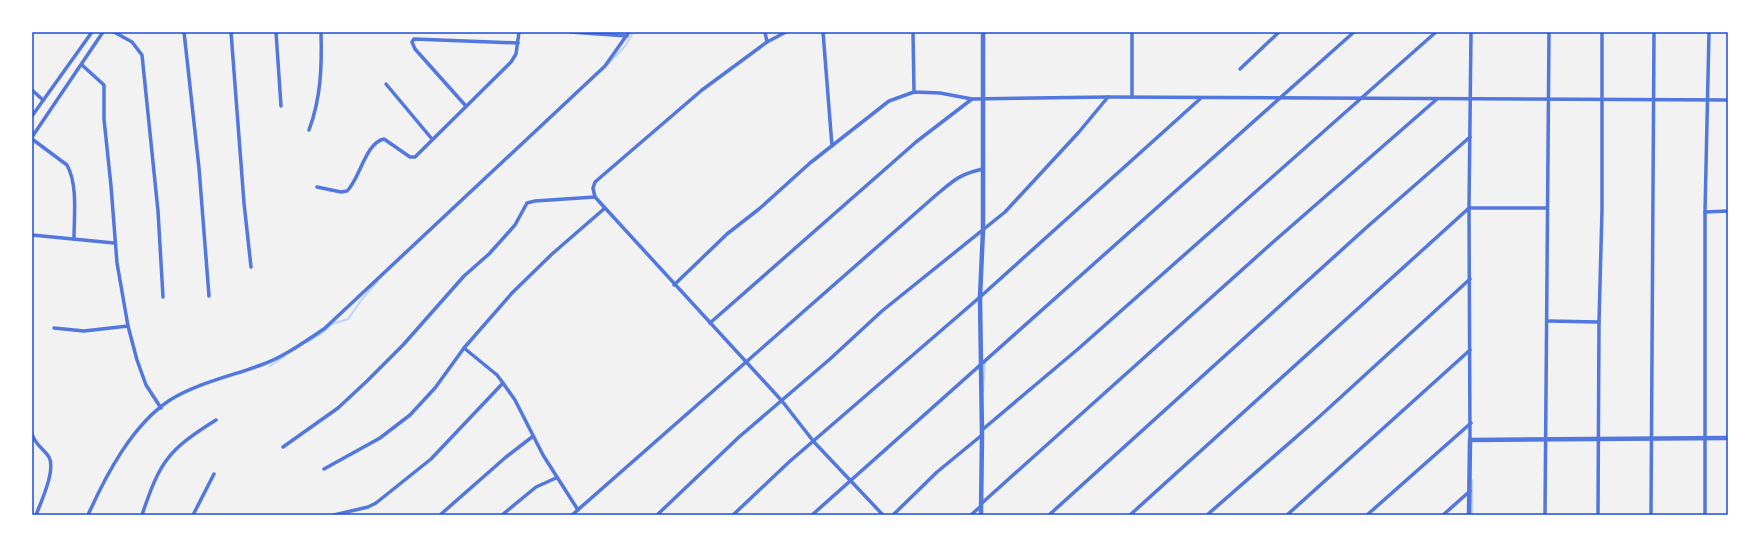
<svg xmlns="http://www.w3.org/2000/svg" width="1760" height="547" font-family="'IBM Plex Sans',sans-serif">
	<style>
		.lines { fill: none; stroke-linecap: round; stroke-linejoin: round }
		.stream { stroke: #bfd3fe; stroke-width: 2 }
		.minor { stroke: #5277de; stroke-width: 3.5 }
		.tertiary { stroke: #5277de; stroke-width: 4.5 }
		.neatline { fill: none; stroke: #1d4ed8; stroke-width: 1.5 }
	</style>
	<rect width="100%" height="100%" fill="#f2f2f2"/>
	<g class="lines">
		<g class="stream">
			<polyline points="608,64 626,45 633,32"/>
			<polyline points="308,342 322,333 332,324 348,319 362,299 378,281"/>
			<polyline points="270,366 285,356"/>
			<polyline points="983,392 985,362"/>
			<polyline points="1472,480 1472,515"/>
		</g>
		<g class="minor">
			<polyline points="114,32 132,42 142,55 158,211 163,297"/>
			<polyline points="184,32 199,168 209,296"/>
			<polyline points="231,32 244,203 251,267"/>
			<polyline points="276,32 281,106"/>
			<polyline points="570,32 627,36"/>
			<polyline points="765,32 767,42"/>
			<polyline points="786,32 767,42 702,90 595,182 593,188 595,197 782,401 814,442 883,515"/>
			<polyline points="823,32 832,146"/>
			<polyline points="913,32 914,92"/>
			<polyline points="82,65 104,85 104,119 111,186 117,263 128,326 137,360 146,385 161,408"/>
			<polyline points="1240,69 1279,32"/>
			<polyline points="386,84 432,139"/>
			<polyline points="32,90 43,100"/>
			<polyline points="1132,97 1132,32"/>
			<polyline points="465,105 415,49 412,42 414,39 518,43"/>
			<polyline points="32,116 92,32"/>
			<path d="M 309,130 C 321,98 322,66 321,32"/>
			<polyline points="32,137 103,32"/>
			<path d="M 32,139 L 67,165 C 78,185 74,216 74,239"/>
			<path d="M 317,187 L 341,192 L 347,191 C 360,179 365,143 384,139 L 410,157 L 415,157 L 511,62 L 516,54 L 519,32"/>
			<polyline points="1705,212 1728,211"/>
			<polyline points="32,235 114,243"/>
			<polyline points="674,285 727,234 759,209 810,163 889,101 914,92 940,93 972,99 1108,97 1728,100"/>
			<polyline points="1548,321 1599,322"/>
			<polyline points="710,323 916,142 972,99"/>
			<polyline points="54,328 84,331 128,326"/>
			<polyline points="464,348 497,375 503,383 515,400 543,455 578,510"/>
			<polyline points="982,430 1078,349 1436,32"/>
			<path d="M 32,434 C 36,446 43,448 49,457 C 56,470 41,502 36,515"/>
			<polyline points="1470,440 1469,208 1471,32"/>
			<polyline points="283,447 338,408 367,381 403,345 464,276 489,254 515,225 527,203 535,201 595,197"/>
			<polyline points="324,469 380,438 410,415 435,388 464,348 512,293 552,254 605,208"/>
			<polyline points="982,503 1272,243 1437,99"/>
			<path d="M 88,515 C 106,475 132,425 170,400 C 198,383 231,376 261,365 C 284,357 304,342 324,329 L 605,66 L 629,32"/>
			<path d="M 142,515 C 160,461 168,450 216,420"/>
			<polyline points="193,515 214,474"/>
			<polyline points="334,515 368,507 376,503 431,459 503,383"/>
			<polyline points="440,515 506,457 532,437"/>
			<polyline points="502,515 536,487 556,478"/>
			<path d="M 572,515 L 935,196 C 953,181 959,174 983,169"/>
			<polyline points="657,515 739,437 830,359 882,311 1005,212 1079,132 1108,97"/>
			<polyline points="733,515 789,462 980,297 1201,98"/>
			<polyline points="812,515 1354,32"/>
			<polyline points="893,515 937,472 982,435"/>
			<polyline points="971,515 981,506"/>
			<polyline points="1049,515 1367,227 1470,137"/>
			<polyline points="1130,515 1469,208 1547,208"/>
			<polyline points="1207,515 1319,417 1470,279"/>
			<polyline points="1287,515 1470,350"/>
			<polyline points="1367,515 1471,423"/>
			<polyline points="1443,515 1470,491"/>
			<polyline points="1545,515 1549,32"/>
			<polyline points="1598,515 1599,322 1602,210 1602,32"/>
			<polyline points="1651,515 1654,32"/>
			<polyline points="1705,515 1705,212 1709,32"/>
		</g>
		<g class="tertiary">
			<polyline points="981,515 982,435 980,297 983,230 983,32"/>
			<polyline points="1469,515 1470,440 1728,438"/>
		</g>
	</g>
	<rect width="1760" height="547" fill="none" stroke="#ffffff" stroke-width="66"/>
	<rect x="33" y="33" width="1694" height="481" class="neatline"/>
</svg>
